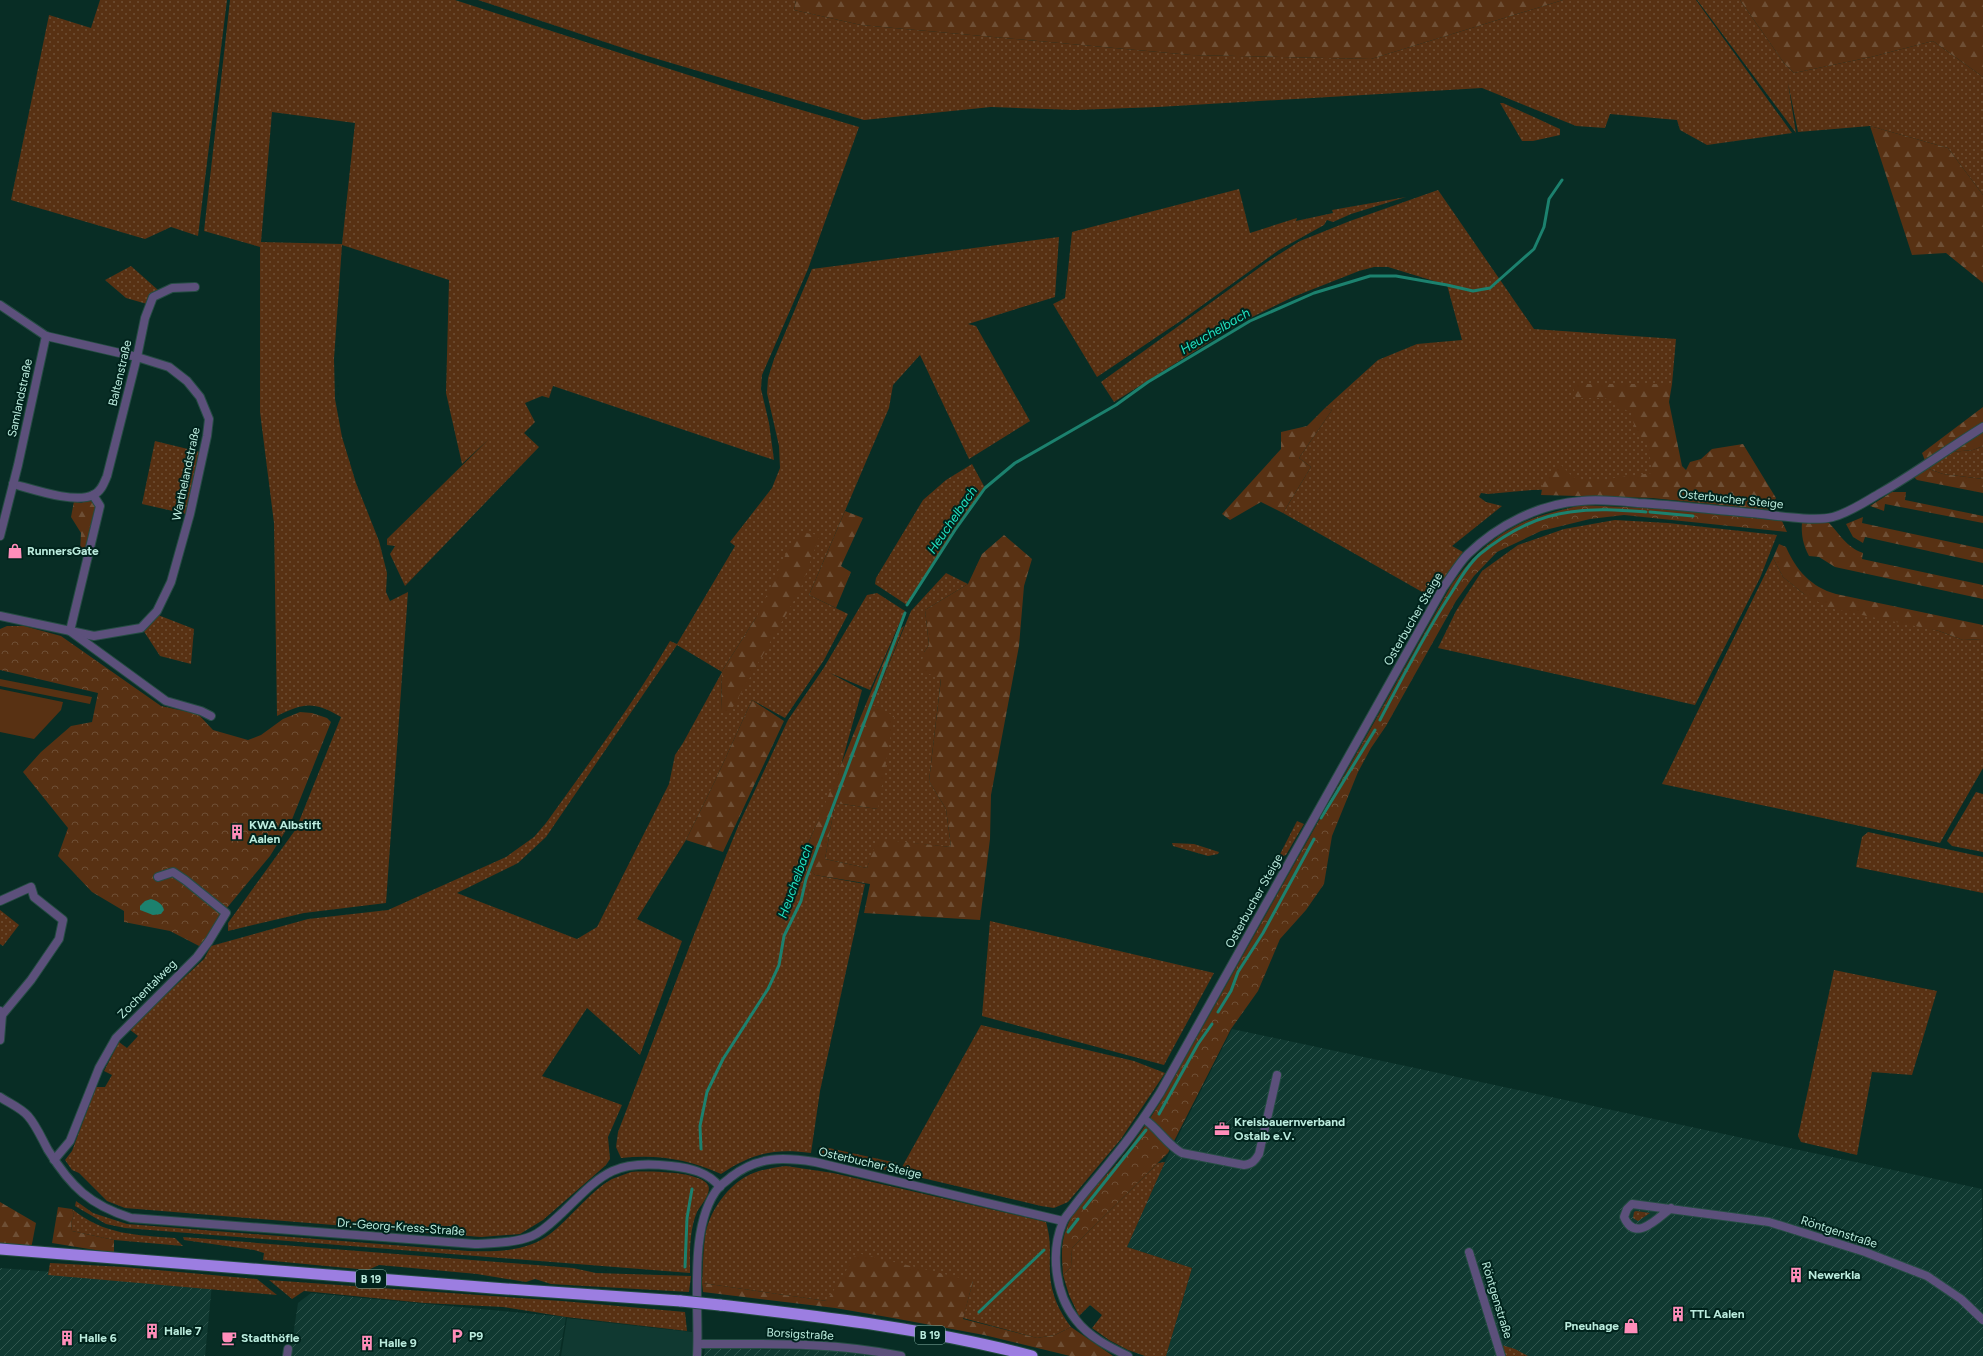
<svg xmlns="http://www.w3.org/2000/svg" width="1983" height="1356" font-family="Figtree,sans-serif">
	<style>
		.built { fill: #103931 }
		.industrial { fill: url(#industrial-furrows) }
		.grass { fill: url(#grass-dots); fill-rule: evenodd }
		.forest { fill: url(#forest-firs) }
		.park { fill: url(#park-crowns) }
		.pitch { fill: #583113 }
		.water { fill: #1c816e }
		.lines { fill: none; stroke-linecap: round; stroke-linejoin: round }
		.stream { stroke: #1c816e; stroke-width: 3 }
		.minor-casing { stroke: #254c43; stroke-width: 10 }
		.trunk-casing { stroke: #254c43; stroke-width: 13 }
		.minor { stroke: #5c507b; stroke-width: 8 }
		.trunk { stroke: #9c7ee1; stroke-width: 11 }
		.trunk-bridge-casing { stroke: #254c43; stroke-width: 13; stroke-linecap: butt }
		.trunk-bridge { stroke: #9c7ee1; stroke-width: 11 }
		.labels { text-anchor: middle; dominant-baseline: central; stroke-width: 4; stroke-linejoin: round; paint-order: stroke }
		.shield { fill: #00231c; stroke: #83b0a4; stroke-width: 1 }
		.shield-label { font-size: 11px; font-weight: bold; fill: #bbecde }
		.street-label { font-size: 12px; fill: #bbecde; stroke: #00231c }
		.poi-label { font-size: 12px; font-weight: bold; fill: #bbecde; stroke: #00231c; text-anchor: start }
		.water-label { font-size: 13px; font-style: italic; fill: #21e3c2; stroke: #00231c }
	</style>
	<defs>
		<pattern id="industrial-furrows" width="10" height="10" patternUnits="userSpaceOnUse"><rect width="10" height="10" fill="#103931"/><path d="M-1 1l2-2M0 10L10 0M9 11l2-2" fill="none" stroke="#31564e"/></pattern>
		<pattern id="grass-dots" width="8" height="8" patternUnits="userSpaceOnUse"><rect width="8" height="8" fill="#583113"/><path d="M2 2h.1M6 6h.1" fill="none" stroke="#6e4f35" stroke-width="1.8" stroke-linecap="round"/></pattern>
		<pattern id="forest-firs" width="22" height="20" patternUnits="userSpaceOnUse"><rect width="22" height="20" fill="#583113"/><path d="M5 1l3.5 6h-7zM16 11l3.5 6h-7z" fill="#6e4f35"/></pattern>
		<pattern id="park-crowns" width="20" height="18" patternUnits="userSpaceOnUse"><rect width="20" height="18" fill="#583113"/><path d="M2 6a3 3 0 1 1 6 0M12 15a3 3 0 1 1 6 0" fill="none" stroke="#6e4f35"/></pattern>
	</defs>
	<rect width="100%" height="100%" fill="#082d25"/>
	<polygon class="built" points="567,1318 692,1332 693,1356 561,1356"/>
	<g class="industrial">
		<polygon points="1232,1029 1982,1189 1983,1356 1166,1356 1192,1268 1127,1247 1165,1162"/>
		<polygon points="0,1268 212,1284 205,1356 0,1356"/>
		<polygon points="311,1293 566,1317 559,1356 290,1356 298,1303"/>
		<polygon points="705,1348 884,1352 900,1356 704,1356"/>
	</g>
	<g class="grass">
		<polygon points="100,0 227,0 198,236 171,227 145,239 11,200 49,15 91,28"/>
		<path d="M 230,0 L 455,0 L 738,91 L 859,127 L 808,269 L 762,375 L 761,389 L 769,423 L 774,460 L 553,386 L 549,398 L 542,396 L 525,403 L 535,422 L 524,433 L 539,447 L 405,586 L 390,554 L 395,546 L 387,545 L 387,539 L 489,439 L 462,464 L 446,393 L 449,280 L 342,245 L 334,359 L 335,399 L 342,437 L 356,483 L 379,541 L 387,573 L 386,592 L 390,601 L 408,592 L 386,903 L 304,913 L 228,931 L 228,923 L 296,829 L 341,717 C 313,701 304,703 277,716 L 274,523 L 260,412 L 260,247 L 204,231 ZM 272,112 L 355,123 L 342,244 L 261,242 Z"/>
		<polygon points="478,0 796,0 794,10 861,25 1191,55 1371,59 1563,0 1696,0 1792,133 1707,145 1680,130 1677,120 1610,114 1605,128 1576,126 1482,88 1158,107 1075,110 991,107 864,120 644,55"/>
		<polygon points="1697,0 1740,0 1784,63 1794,73 1871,57 1933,41 1983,77 1983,195 1948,148 1870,126 1798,132 1788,83 1796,133"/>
		<polygon points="1500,103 1503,103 1560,129 1560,135 1533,141 1522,141"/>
		<polygon points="1239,189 1250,233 1297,218 1296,221 1333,213 1332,210 1406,197 1351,214 1333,222 1327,220 1324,225 1279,250 1182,320 1097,377 1053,304 1065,298 1072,232"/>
		<polygon points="1438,190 1534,329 1676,339 1672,384 1654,384 1658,487 1532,490 1488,494 1481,493 1479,497 1486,502 1502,506 1452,546 1463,552 1431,597 1283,513 1311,467 1299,458 1332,410 1325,408 1378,360 1417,344 1462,340 1447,285 1388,267 1374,267 1359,271 1293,297 1238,324 1114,402 1101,382 1267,262 1300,241 1350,221"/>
		<path d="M 1059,237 L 1055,297 L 968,324 L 976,326 L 1030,421 L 969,459 L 920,355 L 893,385 L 889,408 L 809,595 L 848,614 L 824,660 L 785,718 L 752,700 L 715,781 L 686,840 L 637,919 L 682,941 L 640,1055 L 587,1008 L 542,1076 L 622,1105 L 608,1137 L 610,1159 L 606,1165 L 543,1220 L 520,1234 L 481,1237 L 125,1208 L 107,1201 L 79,1173 L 72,1170 L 65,1160 L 72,1151 L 96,1087 L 105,1087 L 112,1075 L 104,1071 L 119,1042 L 127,1048 L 138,1036 L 129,1029 L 204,959 L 211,946 L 308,919 L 388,910 L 506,857 L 534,837 L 546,823 C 589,763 633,704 670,641 L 677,644 L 735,546 L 730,542 L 772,488 L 780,468 L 779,446 L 767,393 L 768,378 L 774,359 L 812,269 ZM 757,616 L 721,712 L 722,671 ZM 677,645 L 722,672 L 683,743 L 675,755 L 669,784 L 597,927 L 577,939 L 457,893 L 518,863 L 546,837 Z"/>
		<polygon points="131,266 158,290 147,304 126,298 105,280"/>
		<polygon points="155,441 200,452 186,514 142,504"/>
		<polygon points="1983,446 1983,479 1943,474 1926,468 1951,452 1973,450"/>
		<polygon points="972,464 985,488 955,530 907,605 875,584 876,578 923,500 946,480"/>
		<polygon points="1615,520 1668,523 1777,535 1760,578 1695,705 1438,648 1456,611 1482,571 1518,545 1564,529"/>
		<polygon points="1773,558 1783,577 1804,594 1939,631 1963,640 1983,639 1983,768 1940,843 1662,784"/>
		<polygon points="946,573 968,584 925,610 929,645 924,652 941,678 929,781 946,809 951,847 878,840 867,868 825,859 835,803 878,809 872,705 911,611"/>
		<path d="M 877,593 L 905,611 L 870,690 L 830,673 L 862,690 L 838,776 L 802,857 L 815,875 L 865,884 L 820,1091 L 811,1153 C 774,1148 753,1153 721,1174 C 689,1159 656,1154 621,1158 L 616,1147 L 618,1132 L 695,932 L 739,824 L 788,720 L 823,669 L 867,595 Z"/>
		<polygon points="158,615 194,629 191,664 160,656 143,630"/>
		<polygon points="1976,792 1983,794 1983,852 1952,846 1947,841"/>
		<polygon points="1297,821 1304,824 1286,855 1278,858"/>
		<polygon points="1868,832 1983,857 1983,893 1856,867 1862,837"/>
		<polygon points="1172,843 1194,844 1219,852 1218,854 1208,856 1173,846"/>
		<polygon points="0,910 19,925 3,946 0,944"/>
		<polygon points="990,921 1214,973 1164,1065 982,1016"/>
		<polygon points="1834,970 1937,991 1912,1075 1872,1072 1857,1155 1801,1142 1798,1136"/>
		<polygon points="981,1025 1134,1061 1165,1073 1121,1139 1068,1202 1054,1208 1041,1206 901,1173 902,1167"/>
		<polygon points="820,1146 897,1163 893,1172 819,1154"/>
		<polygon points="1165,1162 1127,1247 1192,1268 1166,1356 1145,1356 1128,1350 1109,1340 1092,1328 1102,1315 1090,1305 1079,1316 1069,1295 1063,1275 1071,1267 1072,1248 1158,1163"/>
		<path d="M 786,1166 L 833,1173 L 1046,1222 C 1052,1243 1049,1254 1050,1274 C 1051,1294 1059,1311 1071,1327 L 1055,1335 L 1037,1338 L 963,1318 L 973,1281 L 827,1301 L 702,1283 C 703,1267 703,1252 705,1237 C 708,1214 725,1189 745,1177 C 757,1170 772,1168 786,1166 Z"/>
		<path d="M 631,1172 C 645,1171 700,1171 708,1185 C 712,1193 701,1205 697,1212 C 689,1231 690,1253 690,1273 L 125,1228 L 106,1224 L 75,1206 L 76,1201 L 93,1213 L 127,1224 L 468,1251 C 495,1252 527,1252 550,1234 C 569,1219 584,1199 604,1184 L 612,1179 Z"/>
		<path d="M 72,1209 C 104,1235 136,1235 175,1238 L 183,1246 L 114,1240 L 72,1231 L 71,1223 L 74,1215 Z"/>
		<polygon points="1636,1211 1650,1213 1638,1221 1633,1218 1634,1212"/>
		<polygon points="183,1237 573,1268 596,1273 691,1276 689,1292 551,1284 535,1279 526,1282 477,1274 379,1265 368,1270 263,1260 264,1253 254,1250 184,1240"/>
		<polygon points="50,1263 124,1267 257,1279 277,1295 48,1275"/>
		<polygon points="269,1280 562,1301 685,1312 687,1331 566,1317 503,1307 424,1303 304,1291 292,1299"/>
		<polygon points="1498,1344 1515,1349 1528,1356 1501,1356"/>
	</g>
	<g class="forest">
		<polygon points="796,0 1563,0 1371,59 1191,55 861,25 794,10"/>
		<polygon points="1740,0 1983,0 1983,77 1933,41 1871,57 1794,73 1784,63"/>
		<polygon points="1870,126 1948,148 1983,195 1983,283 1946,253 1912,255"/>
		<polygon points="1572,384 1672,384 1669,402 1682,466 1686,470 1690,462 1701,459 1712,449 1743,444 1776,498 1770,510 1652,498 1541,495 1543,483 1559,463 1573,477 1592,481 1652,473 1648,443 1636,432 1631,413 1605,398 1576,398"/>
		<polygon points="1983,407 1983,446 1973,450 1951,452 1926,463 1922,453"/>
		<polygon points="1325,408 1332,410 1299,458 1311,467 1283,513 1261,502 1230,520 1222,514 1281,449 1281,432 1307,426"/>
		<polygon points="1926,468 1943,474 1983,479 1983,493 1917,480 1914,477"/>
		<polygon points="1892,492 1906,492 1905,500 1983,516 1983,523 1885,504 1884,511 1870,506"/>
		<polygon points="91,499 98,506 88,552 80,551 81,533 71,517 74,501 81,503"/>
		<polygon points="845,511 863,518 841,566 851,572 836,608 809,595"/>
		<polygon points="1863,517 1862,523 1983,549 1983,563 1865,537 1863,543 1853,537 1846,524"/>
		<path d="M 1802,522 L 1828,522 C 1840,534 1846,547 1863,553 L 1862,559 L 1983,585 L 1983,599 L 1835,567 L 1819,557 L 1809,556 C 1803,545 1801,534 1802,522 Z"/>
		<polygon points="805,533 820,535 800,590 729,714 721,712 722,671 757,616 792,541"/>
		<path d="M 1004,535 L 1032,559 L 1024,586 L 1019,646 L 991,795 L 990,839 L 980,920 L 864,913 L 870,884 L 815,875 L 802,858 C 835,782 864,706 897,631 L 904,626 L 872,705 L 894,716 L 878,809 L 835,803 L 825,859 L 867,868 L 877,839 L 951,847 L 946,809 L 929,781 L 941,679 L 920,670 L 924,652 L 929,645 L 925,610 L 968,584 L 982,554 Z"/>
		<path d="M 1779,544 L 1786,547 C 1796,570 1811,587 1836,594 L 1983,625 L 1983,639 L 1963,640 L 1939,631 L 1829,608 L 1804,594 L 1783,577 L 1773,558 Z"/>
		<polygon points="752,700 784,721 723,852 686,840 715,781"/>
		<polygon points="0,1202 36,1223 31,1249 0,1247"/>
		<polygon points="58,1207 72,1209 74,1215 71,1223 72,1231 114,1240 114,1253 52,1243"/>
		<polygon points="857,1253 973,1281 963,1319 1037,1338 1055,1335 1071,1327 1113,1356 1070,1356 984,1335 893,1318 835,1308 703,1292 702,1283 827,1301"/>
	</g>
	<g class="park">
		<path d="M 1581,505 L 1665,509 L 1782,521 L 1787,532 L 1624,515 L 1590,519 L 1541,531 L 1497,552 L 1474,576 L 1456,601 L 1386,726 L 1371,748 L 1358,772 L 1332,836 L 1324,884 L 1306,910 L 1280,939 L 1258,991 L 1231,1029 L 1168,1153 L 1072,1248 L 1071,1267 L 1063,1275 C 1062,1259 1060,1243 1067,1227 C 1076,1203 1102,1181 1118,1162 C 1134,1143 1148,1122 1161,1101 L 1452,584 C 1475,553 1499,530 1537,517 C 1551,512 1567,509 1581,505 Z"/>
		<polygon points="7,626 24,626 61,636 161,706 198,714 213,730 248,740 261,735 283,719 300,712 312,713 327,718 331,722 291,822 270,856 226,909 201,947 170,931 124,922 124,911 92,892 58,856 68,828 23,772 41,752 71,726 92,722 98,693 0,670 0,629"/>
	</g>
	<g class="pitch">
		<polygon points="0,679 92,697 90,704 0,686"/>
		<polygon points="0,689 63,702 61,710 34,739 0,732"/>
	</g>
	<path class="water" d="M 151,899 C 157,901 162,903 164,910 L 161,914 L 153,915 L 140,910 L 140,906 L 145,901 Z"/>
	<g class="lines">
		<g class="stream">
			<polyline points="1650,512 1693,516"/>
			<polyline points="907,605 955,530 985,488 1015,463 1116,405 1148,382 1250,321 1314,293 1370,276 1396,276 1447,285 1473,291 1490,288 1534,249 1544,227 1549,199 1562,180"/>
			<path d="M 1380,720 C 1402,678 1424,635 1450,595 C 1459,581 1467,565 1480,554 C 1506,533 1537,516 1570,512 C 1596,508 1620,510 1646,512"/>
			<polyline points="1321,818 1375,730"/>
			<polyline points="1218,1012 1231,991 1238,972 1263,933 1314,839"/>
			<polyline points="1159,1114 1198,1044 1212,1024"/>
			<polyline points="701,1149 700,1126 707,1092 723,1059 768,989 779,965 784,936 801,901 806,879 905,613"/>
			<polyline points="1084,1208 1146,1130"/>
			<polyline points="1068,1232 1078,1219"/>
			<polyline points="685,1267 687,1218 692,1189"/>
			<polyline points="979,1312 1044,1250"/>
		</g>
		<g class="minor-casing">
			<g id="minor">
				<polyline points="0,305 46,336 137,357 169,367 187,381 200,397 209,419 207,436 190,514 171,582 157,611 141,628 94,636 0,616"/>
				<path d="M 13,484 C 32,489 75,504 93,495 C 101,492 104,483 107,476 L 137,357 L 145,318 L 153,297 L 172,288 L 195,287"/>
				<polyline points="93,495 100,506 70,631 166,701 201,711 211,716"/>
				<polyline points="0,536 18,465 46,336"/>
				<polyline points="0,901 31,887 34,897 63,920 59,939 31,980 2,1015"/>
				<polyline points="0,1011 2,1015 0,1040"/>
				<path d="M 0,1097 C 9,1103 21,1108 28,1116 C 36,1125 42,1139 48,1150 C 71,1187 90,1205 131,1218 L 475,1244 C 494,1243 515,1243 532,1236 C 544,1231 554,1220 563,1212 C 602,1174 614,1159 671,1166 C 690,1168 708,1172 720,1187"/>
				<path d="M 1144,1119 C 1158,1128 1167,1145 1182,1153 L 1244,1165 C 1252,1164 1255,1161 1259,1154 L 1277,1075"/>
				<polyline points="54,1160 70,1141 99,1068 116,1038 197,957 209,941 226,913 185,880 173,872 158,877"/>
				<path d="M 1671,1208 C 1657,1219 1635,1243 1624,1217 L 1627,1209 L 1632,1204 L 1769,1222 L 1865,1252 L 1927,1276 L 1961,1299 L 1983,1320"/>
				<polyline points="1469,1252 1501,1356"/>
				<path d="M 698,1344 C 765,1344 834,1342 901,1356"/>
				<polyline points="287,1356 288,1349"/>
				<path d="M 697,1356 C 700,1308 687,1225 719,1187 C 723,1183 728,1180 731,1177 C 758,1156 783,1157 815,1162 L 1063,1221"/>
				<path d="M 1128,1356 C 1109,1347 1089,1337 1076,1320 C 1055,1294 1050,1252 1063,1222 C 1065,1217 1069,1213 1072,1209 C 1085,1191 1100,1175 1114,1157 C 1131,1137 1146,1115 1160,1093 L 1443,588 C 1451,577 1458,564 1468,554 C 1498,525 1539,504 1581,501 C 1599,499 1619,501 1638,503 C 1676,505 1714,510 1752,513 C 1774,515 1813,522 1833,517 C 1851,512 1866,501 1882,492 C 1917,472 1949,448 1983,427"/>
			</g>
		</g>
		<g class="trunk-casing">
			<g id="trunk">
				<polyline points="0,1249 493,1288 681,1301"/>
				<path d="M 720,1305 C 824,1317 930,1329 1032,1356"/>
			</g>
		</g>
		<use href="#minor" class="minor"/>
		<use href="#trunk" class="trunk"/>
		<g class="trunk-bridge-casing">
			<polyline id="trunk-bridge" points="681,1301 720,1305"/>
		</g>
		<use href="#trunk-bridge" class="trunk-bridge"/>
	</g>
	<defs>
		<g id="shop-bare" transform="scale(1.2)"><path d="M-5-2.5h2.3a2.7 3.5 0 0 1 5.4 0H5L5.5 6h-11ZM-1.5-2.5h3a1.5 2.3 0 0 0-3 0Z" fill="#ff8eba" stroke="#00231c" stroke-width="2.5" paint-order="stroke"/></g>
		<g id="building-bare" transform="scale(1.2)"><path d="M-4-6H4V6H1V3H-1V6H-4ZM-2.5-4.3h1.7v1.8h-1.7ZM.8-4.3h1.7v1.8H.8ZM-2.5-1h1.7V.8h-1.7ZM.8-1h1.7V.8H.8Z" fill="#ff8eba" stroke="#00231c" stroke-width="2.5" paint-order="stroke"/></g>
		<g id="office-bare" transform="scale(1.2)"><path d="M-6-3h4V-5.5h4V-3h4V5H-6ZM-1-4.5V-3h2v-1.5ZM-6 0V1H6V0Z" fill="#ff8eba" stroke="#00231c" stroke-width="2.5" paint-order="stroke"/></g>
		<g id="parking-bare" transform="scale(1.2)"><path d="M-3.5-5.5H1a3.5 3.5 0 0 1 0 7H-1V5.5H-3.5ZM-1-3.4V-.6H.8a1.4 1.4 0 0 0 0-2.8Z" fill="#ff8eba" stroke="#00231c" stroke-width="2.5" paint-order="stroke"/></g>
		<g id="cafe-bare" transform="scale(1.2)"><path d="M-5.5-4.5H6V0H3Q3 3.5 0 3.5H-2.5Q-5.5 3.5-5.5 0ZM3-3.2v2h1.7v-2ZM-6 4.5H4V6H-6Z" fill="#ff8eba" stroke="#00231c" stroke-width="2.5" paint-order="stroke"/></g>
	</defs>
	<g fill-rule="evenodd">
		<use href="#shop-bare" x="15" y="551"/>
		<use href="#building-bare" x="237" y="832"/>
		<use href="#office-bare" x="1222" y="1129"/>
		<use href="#building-bare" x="1796" y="1275"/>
		<use href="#building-bare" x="1678" y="1314"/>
		<use href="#shop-bare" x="1631" y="1326"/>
		<use href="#building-bare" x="152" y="1331"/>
		<use href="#parking-bare" x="457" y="1336"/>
		<use href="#building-bare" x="67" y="1338"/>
		<use href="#cafe-bare" x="229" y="1338"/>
		<use href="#building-bare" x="367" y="1343"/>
	</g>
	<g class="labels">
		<g class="shield">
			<rect x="356" y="1270" width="30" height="18" rx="3"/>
			<rect x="915" y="1326" width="30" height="18" rx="3"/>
		</g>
		<g class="shield-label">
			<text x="371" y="1279">B 19</text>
			<text x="930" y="1335">B 19</text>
		</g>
		<g class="street-label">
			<text transform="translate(120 373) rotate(-77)">Baltenstraße</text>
			<text transform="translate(20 398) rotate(-78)">Samlandstraße</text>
			<text transform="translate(186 474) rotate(-78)">Warthelandstraße</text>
			<text transform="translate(1731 499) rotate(6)">Osterbucher Steige</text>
			<text transform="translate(1413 619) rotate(-60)">Osterbucher Steige</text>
			<text transform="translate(1254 901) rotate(-61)">Osterbucher Steige</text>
			<text transform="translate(147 989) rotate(-45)">Zochentalweg</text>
			<text transform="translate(870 1163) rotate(13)">Osterbucher Steige</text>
			<text transform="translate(401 1227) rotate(4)">Dr.-Georg-Kress-Straße</text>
			<text transform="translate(1839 1232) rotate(18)">Röntgenstraße</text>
			<text transform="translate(1497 1300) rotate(73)">Röntgenstraße</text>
			<text transform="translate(800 1334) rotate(3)">Borsigstraße</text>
		</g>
		<g class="poi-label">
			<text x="27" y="551">RunnersGate</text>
			<text x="249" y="825">KWA Albstift<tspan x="249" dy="14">Aalen</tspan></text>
			<text x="1234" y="1122">Kreisbauernverband<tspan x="1234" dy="14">Ostalb e.V.</tspan></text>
			<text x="1808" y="1275">Newerkla</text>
			<text x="1690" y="1314">TTL Aalen</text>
			<text x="1619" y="1326" text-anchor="end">Pneuhage</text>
			<text x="164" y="1331">Halle 7</text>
			<text x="469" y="1336">P9</text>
			<text x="79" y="1338">Halle 6</text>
			<text x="241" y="1338">Stadthöfle</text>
			<text x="379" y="1343">Halle 9</text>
		</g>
		<g class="water-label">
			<text transform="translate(1215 331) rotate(-30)">Heuchelbach</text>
			<text transform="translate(952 520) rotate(-56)">Heuchelbach</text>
			<text transform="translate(795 881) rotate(-70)">Heuchelbach</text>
		</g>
	</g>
</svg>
